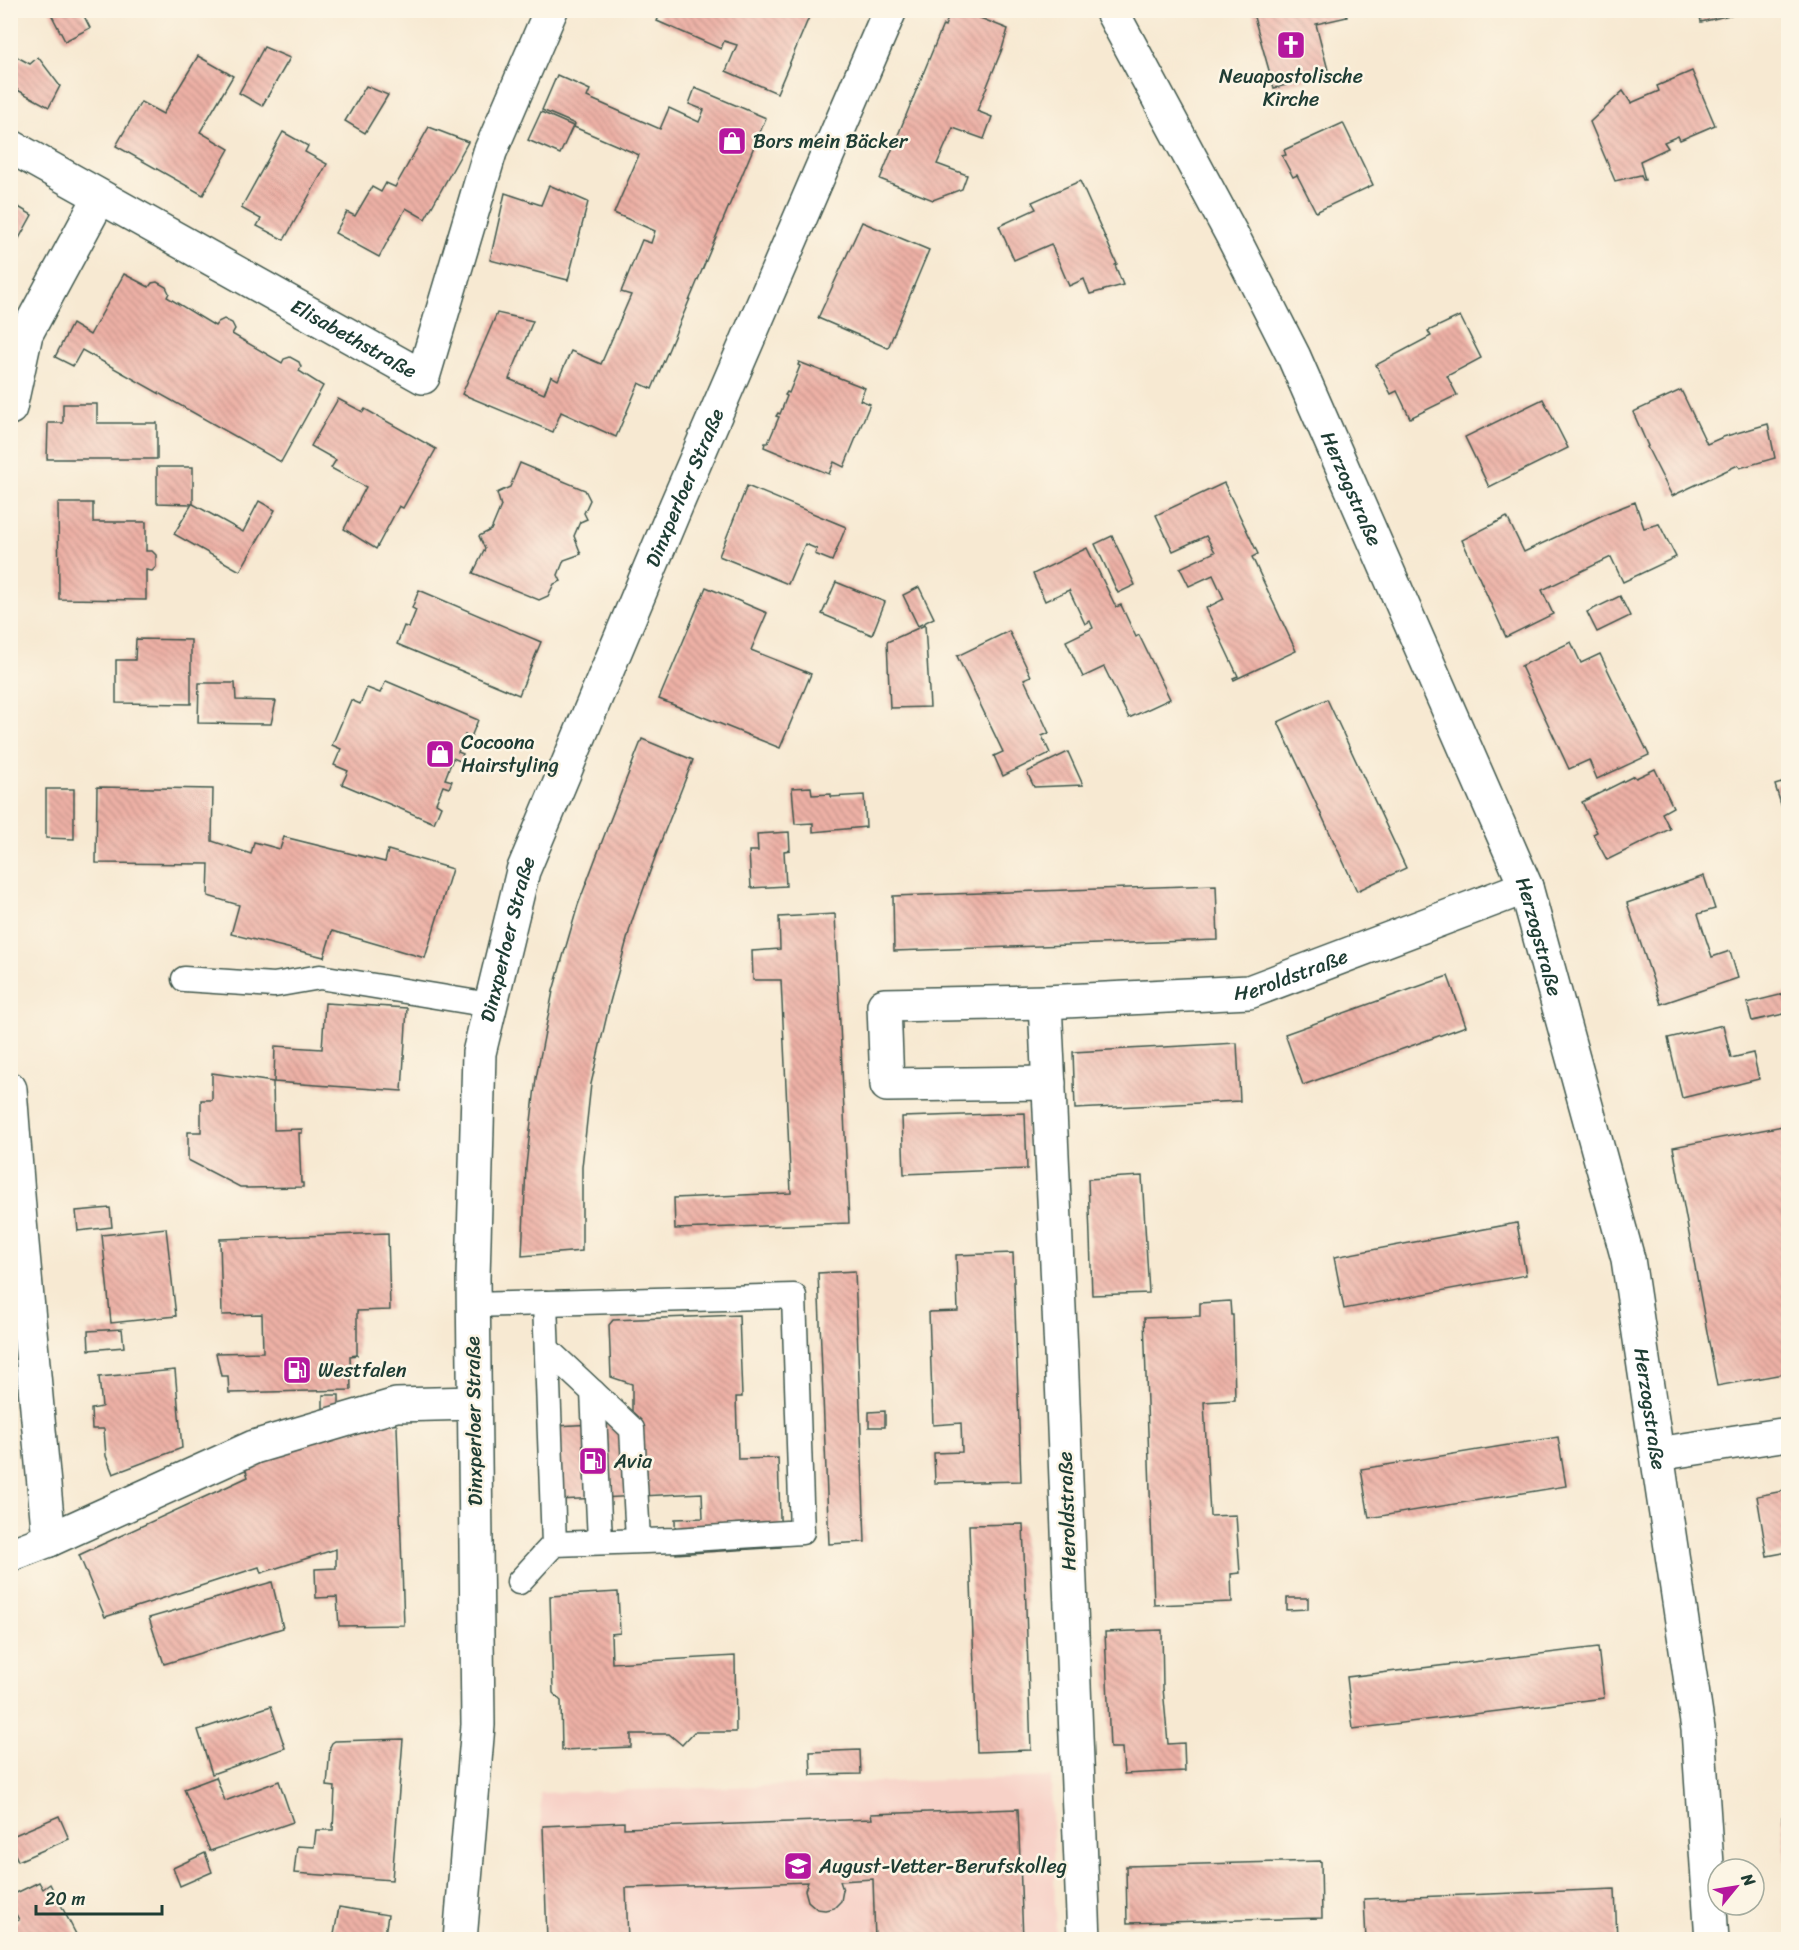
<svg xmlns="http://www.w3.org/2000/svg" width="1799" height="1950" font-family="Sriracha,sans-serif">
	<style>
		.built { fill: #f7d1c7 }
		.building { fill: url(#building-back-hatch) }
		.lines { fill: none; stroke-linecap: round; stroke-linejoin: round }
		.lane-casing { stroke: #3f574c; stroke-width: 27 }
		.street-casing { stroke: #3f574c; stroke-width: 36 }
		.secondary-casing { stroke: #3f574c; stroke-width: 36 }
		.lane { stroke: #fff; stroke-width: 24 }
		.street { stroke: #fff; stroke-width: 33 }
		.secondary { stroke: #fff; stroke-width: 33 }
		.labels { text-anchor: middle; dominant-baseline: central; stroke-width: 5; stroke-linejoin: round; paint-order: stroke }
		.poi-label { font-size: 20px; fill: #1f3d34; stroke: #fcf5e5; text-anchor: start }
		.street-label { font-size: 20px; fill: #1f3d34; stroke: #fcf5e5 }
	</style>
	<defs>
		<pattern id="building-back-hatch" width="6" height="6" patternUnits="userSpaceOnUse" patternTransform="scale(1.5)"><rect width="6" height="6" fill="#eeb1a6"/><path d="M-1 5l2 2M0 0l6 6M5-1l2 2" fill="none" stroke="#c09188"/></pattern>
	</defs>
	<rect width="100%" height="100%" fill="#fcf5e5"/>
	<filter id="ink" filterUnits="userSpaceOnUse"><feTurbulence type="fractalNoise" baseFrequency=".0167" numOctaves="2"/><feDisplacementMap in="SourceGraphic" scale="12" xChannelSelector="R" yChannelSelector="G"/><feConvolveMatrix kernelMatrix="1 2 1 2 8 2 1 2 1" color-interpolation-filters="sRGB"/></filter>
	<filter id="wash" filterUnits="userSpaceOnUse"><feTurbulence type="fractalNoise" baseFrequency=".008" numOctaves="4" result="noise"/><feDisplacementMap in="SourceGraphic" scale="24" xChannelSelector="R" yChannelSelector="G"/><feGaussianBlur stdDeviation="1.35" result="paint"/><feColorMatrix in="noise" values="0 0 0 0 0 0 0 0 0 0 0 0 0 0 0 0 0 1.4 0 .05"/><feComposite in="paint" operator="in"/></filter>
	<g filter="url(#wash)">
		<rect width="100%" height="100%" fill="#f7e9d2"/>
		<polygon class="built" points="1051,1777 1056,1939 545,1939 540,1793"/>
		<g id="blocks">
			<g class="building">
				<polygon points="49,10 81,10 90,28 65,41"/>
				<polygon points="662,10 812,10 777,93 726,71 737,45 724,41 721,49 657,21"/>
				<polygon points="951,10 960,10 1008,29 1002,49 977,111 992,117 984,139 953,128 937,164 967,175 962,189 933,200 880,179 943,25 945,26"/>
				<polygon points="1252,10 1345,10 1347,17 1316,24 1329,74 1274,88"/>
				<polygon points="1699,10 1746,10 1746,11 1701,22"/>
				<polygon points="264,47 290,58 262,106 239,93"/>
				<polygon points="10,53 30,64 38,57 60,86 49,107 10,86"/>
				<polygon points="198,56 233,76 200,132 229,149 203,195 116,146 141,102 163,114"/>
				<polygon points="1692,71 1715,125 1680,140 1678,136 1664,142 1668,148 1640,161 1645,180 1643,180 1641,175 1615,181 1590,122 1623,91 1631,103 1659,91 1657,86"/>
				<polygon points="557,75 590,90 587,97 660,129 669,108 699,122 704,110 689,104 695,88 766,118 652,389 639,383 616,437 561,412 553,432 462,394 497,313 533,321 509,379 544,394 551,376 558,380 571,351 601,364 631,295 621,292 642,240 651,243 655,231 614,213 639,155 574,127 575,124 542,110"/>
				<polygon points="366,86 388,95 365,133 345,121"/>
				<polygon points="541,112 573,126 560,154 528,140"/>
				<polygon points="1343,123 1373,185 1316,212 1297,175 1293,177 1282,156 1286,155 1284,150"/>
				<polygon points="429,127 468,142 425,219 406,208 379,257 335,233 347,212 355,216 372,187 381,192 386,183 395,187"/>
				<polygon points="283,132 308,146 305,152 327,164 284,240 257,226 261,219 241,208"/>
				<polygon points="1080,181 1117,264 1115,265 1123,285 1090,294 1084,279 1069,286 1051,244 1014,260 999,226 1036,209 1032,202"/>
				<polygon points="549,185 588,202 568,280 490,260 505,193 541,205"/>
				<polygon points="10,202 32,215 11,253 16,255 10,265"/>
				<polygon points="862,222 929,250 888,348 818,318"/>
				<polygon points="124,274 149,287 152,283 157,282 166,287 169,293 167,297 215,326 218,322 224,319 232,323 235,329 232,334 282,363 284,359 290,357 299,362 301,367 299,371 323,386 281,462 82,350 73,366 55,357 72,324 90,335"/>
				<polygon points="1460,316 1481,358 1447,376 1457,395 1410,418 1397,391 1391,394 1376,365 1431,336 1428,331"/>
				<polygon points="799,362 865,388 860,400 870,404 844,467 834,462 829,474 764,447 765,443 768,443 779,417 776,416 778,413 780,414 787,396 785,395 787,392 789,393 800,366 798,365"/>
				<polygon points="1681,390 1707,444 1723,437 1768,424 1775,458 1740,468 1738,465 1672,496 1647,447 1648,446 1633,412"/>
				<polygon points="338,399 363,412 365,409 436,449 403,508 399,506 376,549 344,529 366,487 331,468 336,460 311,446"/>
				<polygon points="1543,399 1568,448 1489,487 1465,437"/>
				<polygon points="63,404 97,404 97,423 157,423 157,459 47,459 48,423 63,423"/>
				<polygon points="520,463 585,490 590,500 584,513 587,519 580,522 574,536 581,554 564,560 558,575 561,581 554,584 548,596 539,600 473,573 485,549 479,536 491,530 501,506 497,493 510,487"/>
				<polygon points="157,467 193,467 193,504 243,532 259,501 275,510 240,571 174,534 192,504 157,503"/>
				<polygon points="1224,483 1258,554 1252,557 1296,651 1234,680 1233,678 1238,676 1206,608 1224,599 1213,575 1189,586 1180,568 1215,552 1206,536 1173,551 1156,515"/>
				<polygon points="747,486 846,527 832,561 815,554 817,549 805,544 788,584 719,556"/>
				<polygon points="1635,502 1644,528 1659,524 1676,557 1623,582 1611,557 1542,590 1553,614 1506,637 1462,540 1507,517 1524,552 1607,513"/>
				<polygon points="58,503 93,503 93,522 146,522 146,551 152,551 156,555 156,567 152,571 146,570 146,600 59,599"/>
				<polygon points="1112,536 1135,585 1118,593 1095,544"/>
				<polygon points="1087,548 1116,607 1121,605 1136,637 1139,635 1170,699 1129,718 1104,667 1083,677 1066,641 1093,628 1090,621 1085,624 1069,590 1045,601 1033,574"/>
				<polygon points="836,582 885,602 872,635 822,614"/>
				<polygon points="706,587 767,613 751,650 811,674 780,748 659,699"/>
				<polygon points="919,587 934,618 918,626 903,595"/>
				<polygon points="419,590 541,642 519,695 397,644 404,626 409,628 416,610 412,608"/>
				<polygon points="1620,596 1630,616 1597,632 1587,612"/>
				<polygon points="925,625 930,707 890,708 887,642"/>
				<polygon points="1009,631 1031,676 1024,679 1049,733 1042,736 1050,753 1003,776 994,756 1003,752 957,656"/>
				<polygon points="136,639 191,640 191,704 116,703 116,660 135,660"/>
				<polygon points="1571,642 1581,663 1600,654 1649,755 1597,779 1589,760 1569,769 1521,666"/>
				<polygon points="386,681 478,720 471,737 465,735 458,752 463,754 460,761 453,758 445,779 452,781 449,788 443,786 436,803 441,806 434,823 342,784 348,771 334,765 341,749 332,745 351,700 360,704 367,688 380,693"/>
				<polygon points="199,683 235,683 236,700 276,701 271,724 198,723"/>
				<polygon points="1327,699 1406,868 1357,891 1278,722"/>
				<polygon points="642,739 693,760 661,841 632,921 610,1002 591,1084 582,1167 582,1251 522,1256 526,1166 536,1078 553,991 578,905 609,823"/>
				<polygon points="1068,752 1083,785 1034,787 1027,772"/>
				<polygon points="1655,769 1673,807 1662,813 1670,829 1607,860 1593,834 1597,832 1582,802 1634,776 1636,778"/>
				<polygon points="1788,781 1788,827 1775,785"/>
				<polygon points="97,787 213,789 212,841 251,854 254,842 280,849 284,837 385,862 388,850 452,869 425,958 332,931 324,957 231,934 239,905 208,896 209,864 96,863"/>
				<polygon points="811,787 812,795 831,794 831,797 864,795 866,827 813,832 813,823 795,824 792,788"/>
				<polygon points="46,789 74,789 74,839 46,838"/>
				<polygon points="789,832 790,850 784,851 786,886 751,888 749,851 758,851 757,834"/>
				<polygon points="1704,876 1715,909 1698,914 1705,936 1712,957 1730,951 1738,978 1661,1004 1627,903"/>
				<polygon points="1216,885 1218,940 894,951 893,896"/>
				<polygon points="835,914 849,1223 675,1229 674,1198 791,1193 781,980 753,980 752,951 780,949 779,917"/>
				<polygon points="1448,976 1466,1026 1303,1085 1285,1034"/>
				<polygon points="1788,993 1788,1013 1752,1021 1747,1003"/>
				<polygon points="325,1003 407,1008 402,1091 274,1082 275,1046 322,1049"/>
				<polygon points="1723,1025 1731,1058 1753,1053 1759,1079 1682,1098 1668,1038"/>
				<polygon points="1237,1043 1240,1101 1075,1109 1073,1052"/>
				<polygon points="212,1073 273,1082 274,1130 302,1129 302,1133 299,1133 301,1183 303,1183 303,1187 246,1188 246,1187 240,1187 188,1160 188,1132 201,1132 201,1100 212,1100"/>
				<polygon points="1025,1113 1027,1169 904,1174 902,1117"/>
				<polygon points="1788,1125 1788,1373 1717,1386 1673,1147"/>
				<polygon points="1142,1176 1149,1293 1092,1295 1088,1179"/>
				<polygon points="110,1208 112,1227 78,1231 76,1211"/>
				<polygon points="1517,1223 1526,1275 1344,1309 1334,1257"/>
				<polygon points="166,1228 176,1316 111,1323 102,1235"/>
				<polygon points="388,1233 390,1310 357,1311 357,1355 350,1356 351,1390 229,1393 228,1376 221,1376 216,1353 263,1352 262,1314 222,1315 220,1239"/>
				<polygon points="1013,1253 1021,1481 935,1483 934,1453 962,1452 961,1423 933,1425 929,1312 958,1311 956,1255"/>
				<polygon points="855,1271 865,1542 829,1544 818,1273"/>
				<polygon points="1230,1301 1231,1315 1233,1315 1235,1400 1204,1402 1210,1516 1236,1515 1240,1573 1231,1574 1232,1602 1154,1605 1144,1318 1200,1316 1200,1303"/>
				<polygon points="739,1315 742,1397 736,1397 738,1459 778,1458 781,1547 676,1554 675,1519 703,1518 702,1493 558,1500 556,1426 632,1422 632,1384 611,1377 609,1325 613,1320"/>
				<polygon points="122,1329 124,1347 89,1350 88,1331"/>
				<polygon points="175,1370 182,1448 113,1474 106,1456 104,1429 92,1429 91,1409 102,1407 99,1377"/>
				<polygon points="323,1395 339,1395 339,1408 323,1409"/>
				<polygon points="885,1411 885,1427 869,1427 869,1412"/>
				<polygon points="388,1416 397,1426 404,1625 339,1626 337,1597 316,1598 315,1569 336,1568 336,1549 261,1573 259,1567 105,1617 79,1555 248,1477 243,1461"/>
				<polygon points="1558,1437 1566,1486 1369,1518 1361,1469"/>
				<polygon points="1788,1490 1788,1552 1767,1556 1757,1496"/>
				<polygon points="1023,1524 1031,1750 977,1752 969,1525"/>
				<polygon points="272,1582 283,1628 164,1664 149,1618"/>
				<polygon points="618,1592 620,1633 611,1634 612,1663 735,1656 736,1732 694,1732 682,1745 669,1734 631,1734 631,1747 562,1750 561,1701 553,1693 550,1596"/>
				<polygon points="1287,1598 1308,1598 1308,1609 1287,1610"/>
				<polygon points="1162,1630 1163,1688 1168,1744 1184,1743 1185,1771 1124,1774 1122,1748 1110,1748 1105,1632"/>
				<polygon points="1598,1647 1604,1698 1353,1729 1347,1677"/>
				<polygon points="1788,1697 1788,1715 1787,1715 1785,1698"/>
				<polygon points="271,1706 285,1748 212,1774 198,1730"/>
				<polygon points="403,1739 392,1880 294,1873 297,1846 314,1847 316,1830 333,1830 335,1787 327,1786 330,1747 332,1743 335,1741"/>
				<polygon points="860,1750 861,1774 811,1775 810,1752"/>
				<polygon points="216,1777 225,1801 279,1781 293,1822 210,1851 184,1789"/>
				<polygon points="1018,1809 1023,1940 875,1940 873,1879 840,1881 843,1890 841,1901 834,1908 825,1910 817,1909 808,1901 805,1890 808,1882 626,1888 628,1940 547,1940 543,1826 624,1822 624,1828 872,1819 871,1814"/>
				<polygon points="59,1816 69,1839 18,1861 10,1843 10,1837"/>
				<polygon points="1782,1817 1788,1817 1788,1867 1787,1867"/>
				<polygon points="205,1853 212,1872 180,1886 173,1868"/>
				<polygon points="1321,1861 1322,1918 1127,1923 1126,1866"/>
				<polygon points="39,1882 43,1889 50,1884 79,1940 10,1940 10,1924 19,1920 10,1903 10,1896"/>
				<polygon points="1615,1889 1617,1940 1366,1940 1364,1899"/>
				<polygon points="339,1907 388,1915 384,1940 333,1940"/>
			</g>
		</g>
	</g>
	<g filter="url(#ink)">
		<use href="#blocks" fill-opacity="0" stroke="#3f574c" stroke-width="1.5"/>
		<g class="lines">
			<g class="lane-casing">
				<g id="lane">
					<polyline points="184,979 274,985 320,977 490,1005"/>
					<polyline points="545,1303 554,1544"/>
					<polyline points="473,1305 794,1296 802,1532 675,1540 554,1544 519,1582"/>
					<polyline points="547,1349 593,1392 600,1541"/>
					<polyline points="593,1392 632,1429 638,1539"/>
				</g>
			</g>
			<g class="street-casing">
				<g id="street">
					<path id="s1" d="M 10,146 L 423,377 L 490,152 L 551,10"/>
					<polyline points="10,408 26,334 100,197"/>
					<polyline points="1045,1002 884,1005 887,1085 1049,1083"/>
					<polyline points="10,1089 20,1221 49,1540 10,1555"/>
					<polyline points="1657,1454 1788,1434"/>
					<polyline points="49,1540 254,1447 396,1405 474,1403"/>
					<path id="s2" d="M 1084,1940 L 1061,1352 L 1045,1002 L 1249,992 L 1526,887"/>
				</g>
			</g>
			<g class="secondary-casing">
				<g id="secondary">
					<path id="s3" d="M 1111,10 L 1232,235 L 1294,357 L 1526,887 L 1628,1259 L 1698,1729 L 1712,1940"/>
					<path id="s4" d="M 460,1940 L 478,1725 L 473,1278 L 479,1053 L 523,871 L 676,506 L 890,10"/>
				</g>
			</g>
			<use href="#lane" class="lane"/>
			<use href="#street" class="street"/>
			<use href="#secondary" class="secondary"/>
		</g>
	</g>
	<defs>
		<g id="church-square" transform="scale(1.5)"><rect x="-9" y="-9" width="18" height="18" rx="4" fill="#b5179e" stroke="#fcf5e5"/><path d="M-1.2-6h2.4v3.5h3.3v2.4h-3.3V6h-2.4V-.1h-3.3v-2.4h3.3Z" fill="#fff"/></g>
		<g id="shop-square" transform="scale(1.5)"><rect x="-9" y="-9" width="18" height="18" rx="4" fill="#b5179e" stroke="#fcf5e5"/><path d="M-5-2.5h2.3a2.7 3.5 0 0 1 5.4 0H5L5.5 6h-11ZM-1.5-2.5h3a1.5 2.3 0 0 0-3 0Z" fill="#fff"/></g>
		<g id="fuel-square" transform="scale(1.5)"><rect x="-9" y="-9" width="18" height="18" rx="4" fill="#b5179e" stroke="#fcf5e5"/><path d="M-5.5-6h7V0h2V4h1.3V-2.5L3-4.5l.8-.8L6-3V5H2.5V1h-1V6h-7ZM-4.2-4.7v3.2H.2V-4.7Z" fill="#fff"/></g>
		<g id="school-square" transform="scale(1.5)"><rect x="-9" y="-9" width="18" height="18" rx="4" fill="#b5179e" stroke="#fcf5e5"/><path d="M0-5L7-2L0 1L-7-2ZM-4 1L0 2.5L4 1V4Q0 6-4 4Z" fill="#fff"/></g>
	</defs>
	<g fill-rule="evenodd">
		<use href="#church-square" x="1291" y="45"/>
		<use href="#shop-square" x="732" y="141"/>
		<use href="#shop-square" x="440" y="754"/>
		<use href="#fuel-square" x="297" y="1370"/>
		<use href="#fuel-square" x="593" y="1461"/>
		<use href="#school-square" x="798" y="1866"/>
	</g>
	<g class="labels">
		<g class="poi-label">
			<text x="1291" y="76" text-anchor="middle">Neuapostolische<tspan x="1291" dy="23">Kirche</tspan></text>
			<text x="753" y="141">Bors mein Bäcker</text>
			<text x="461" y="742">Cocoona<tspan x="461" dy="23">Hairstyling</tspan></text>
			<text x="318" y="1370">Westfalen</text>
			<text x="614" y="1461">Avia</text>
			<text x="819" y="1866">August-Vetter-Berufskolleg</text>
		</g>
		<g class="street-label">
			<text stroke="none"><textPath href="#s1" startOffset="394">Elisabethstraße</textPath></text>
			<text stroke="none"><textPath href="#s4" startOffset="1491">Dinxperloer Straße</textPath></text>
			<text stroke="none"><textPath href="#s3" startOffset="536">Herzogstraße</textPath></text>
			<text stroke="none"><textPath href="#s3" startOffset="1022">Herzogstraße</textPath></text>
			<text stroke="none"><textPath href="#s4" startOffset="1005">Dinxperloer Straße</textPath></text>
			<text stroke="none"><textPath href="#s2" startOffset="1188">Heroldstraße</textPath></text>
			<text stroke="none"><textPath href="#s3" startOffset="1508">Herzogstraße</textPath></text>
			<text transform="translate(474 1421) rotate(-91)">Dinxperloer Straße</text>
			<text transform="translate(1067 1511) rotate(-92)">Heroldstraße</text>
		</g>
	</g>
	<rect width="1799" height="1950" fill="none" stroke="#fcf5e5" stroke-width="36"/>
	<g transform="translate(1736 1887) rotate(60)"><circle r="28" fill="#fcf5e5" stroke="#a4ab9e" stroke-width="1.5"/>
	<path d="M0-4.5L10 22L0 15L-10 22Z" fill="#b5179e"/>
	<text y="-9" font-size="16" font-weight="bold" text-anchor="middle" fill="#1f3d34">N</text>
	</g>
	<path d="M36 1905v9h126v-9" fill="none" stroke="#1f3d34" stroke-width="3"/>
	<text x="45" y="1905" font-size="18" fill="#1f3d34" stroke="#fcf5e5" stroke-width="4.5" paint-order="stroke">20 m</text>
</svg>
